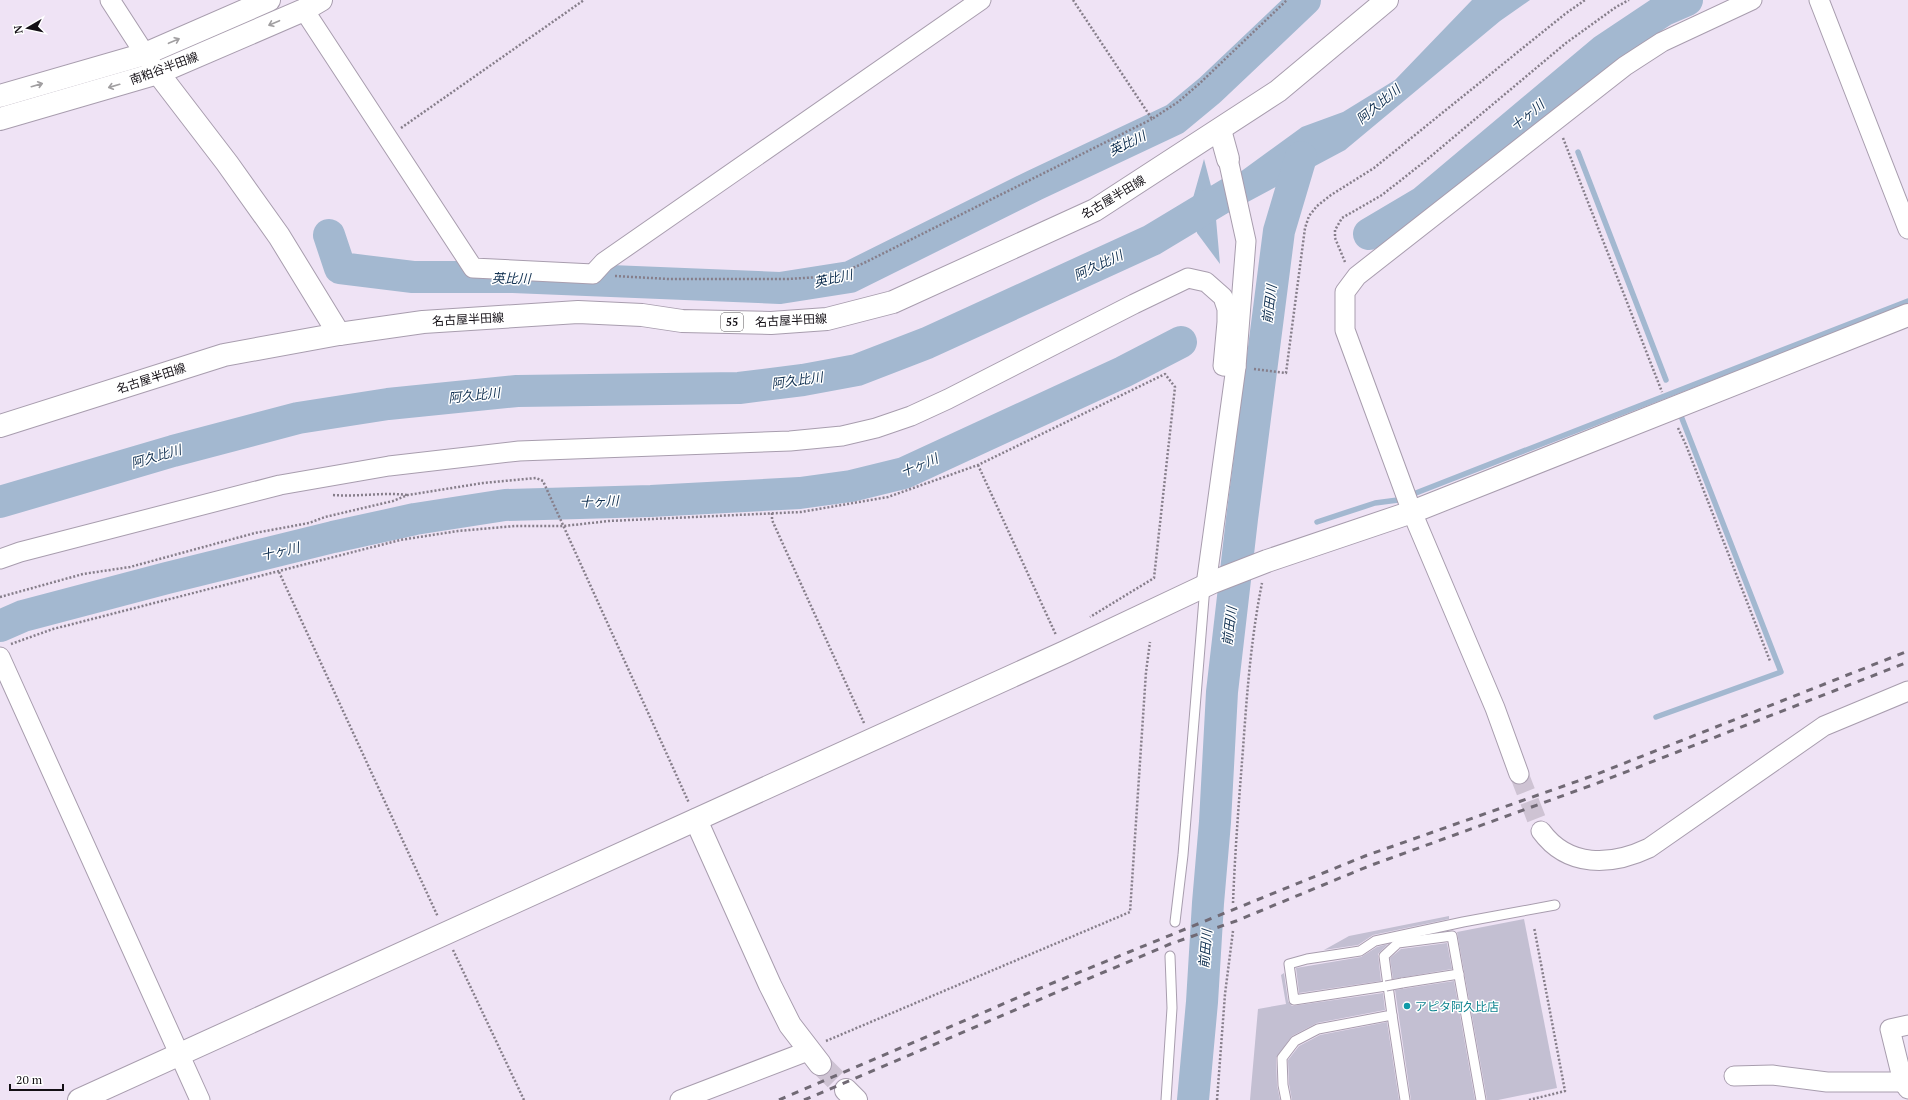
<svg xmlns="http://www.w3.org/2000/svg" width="1908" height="1100" font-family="'PT Serif','Noto Sans JP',serif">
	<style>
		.water { fill: #a3b8d0 }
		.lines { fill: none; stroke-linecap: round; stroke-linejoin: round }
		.stream { stroke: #a3b8d0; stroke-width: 5.5 }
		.river { stroke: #a3b8d0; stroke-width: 32 }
		.building { fill: #c3bfd2 }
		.street-tunnel { stroke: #cec3d3; stroke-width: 19; stroke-dasharray: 19 10; stroke-linecap: butt }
		.secondary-tunnel { stroke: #cec3d3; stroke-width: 22; stroke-dasharray: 22 11; stroke-linecap: butt }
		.lane-casing { stroke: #a89dae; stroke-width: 11 }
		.street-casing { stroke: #a89dae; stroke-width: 21 }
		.secondary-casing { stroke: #a89dae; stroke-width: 24 }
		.primary-casing { stroke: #a89dae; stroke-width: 24 }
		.path { stroke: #867e8a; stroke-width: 2.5; stroke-dasharray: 2 2; stroke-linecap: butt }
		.lane { stroke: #fff; stroke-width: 9 }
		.street { stroke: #fff; stroke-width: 19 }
		.secondary { stroke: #fff; stroke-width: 22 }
		.primary { stroke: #fff; stroke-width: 22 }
		.rail { stroke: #706974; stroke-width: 3; stroke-dasharray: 7 7; stroke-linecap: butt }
		.lane-bridge-casing { stroke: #a89dae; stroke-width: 11; stroke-linecap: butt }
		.lane-bridge { stroke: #fff; stroke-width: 9 }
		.oneway { stroke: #a19fa1 }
		.culture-dot { fill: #0f9aa8; stroke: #fff; stroke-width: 1.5 }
		.labels { text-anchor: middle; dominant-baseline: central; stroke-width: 3; stroke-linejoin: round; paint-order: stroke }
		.shield { fill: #fff; stroke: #5a575b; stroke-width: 1 }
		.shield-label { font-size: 11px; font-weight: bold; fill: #130f15 }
		.street-label { font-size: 12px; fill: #130f15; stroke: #fff }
		.culture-label { font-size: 12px; fill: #0d838f; stroke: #fff; text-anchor: start }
		.water-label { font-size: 13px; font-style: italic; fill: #0f2f50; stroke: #fff }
	</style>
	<rect width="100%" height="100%" fill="#efe3f5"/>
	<polygon class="water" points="1472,0 1530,0 1500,21 1345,150 1216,219 1220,264 1197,233 1191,205 1204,159 1211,186 1236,175 1302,127 1343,112 1395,80"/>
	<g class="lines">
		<g class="stream">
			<polyline points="1578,152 1666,380"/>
			<polyline points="1317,522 1375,503 1398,500 1908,301"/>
			<polyline points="1656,717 1781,672 1681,416"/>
		</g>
		<g class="river">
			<polyline points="1369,234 1423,202 1604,50 1664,10 1687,0"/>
			<polyline points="329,235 340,268 413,277 513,277 780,288 850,277 1035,185 1175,119 1210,90 1305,0"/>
			<polyline points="0,502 173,451 298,418 388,404 517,391 739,388 803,380 857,370 927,343 1152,240 1230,193"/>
			<polyline points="0,626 23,616 167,578 333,537 415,519 505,505 651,501 800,493 851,486 904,473 1123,372 1181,342"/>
			<polyline points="1193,1100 1202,1002 1208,903 1215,822 1222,692 1242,519 1279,231 1301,157"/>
		</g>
	</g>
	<g class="building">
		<polygon points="1449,916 1449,919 1373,935 1358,945 1324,950 1349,936"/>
		<polygon points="1524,919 1557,1088 1498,1100 1487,1100 1457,932"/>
		<polygon points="1447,943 1452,969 1393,979 1390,958 1401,949"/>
		<polygon points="1388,944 1378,954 1381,981 1299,993 1296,968 1361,957 1377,947"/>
		<polygon points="1284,973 1288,1001 1292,1006 1383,993 1385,1010 1317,1023 1292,1036 1276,1058 1277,1085 1280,1100 1250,1100 1258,1009 1286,1004 1281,975"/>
		<polygon points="1454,981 1475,1100 1411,1100 1395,990"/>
		<polygon points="1387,1022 1399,1100 1292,1100 1289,1084 1288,1060 1299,1046 1320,1035"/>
	</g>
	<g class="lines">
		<polyline class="street-tunnel" points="1519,774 1541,831"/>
		<polyline class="secondary-tunnel" points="820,1064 846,1090"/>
		<g class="lane-casing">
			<g id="lane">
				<polyline points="1175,922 1183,855 1205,586"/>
				<polyline points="1402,983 1459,974"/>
				<polyline points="1386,986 1294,1000 1289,964 1307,959 1360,951 1375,941 1463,922 1555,905"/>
				<polyline points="1392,1015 1405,1100"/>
				<polyline points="1166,1100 1172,1008 1170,956"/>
				<polyline points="1286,1100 1283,1085 1282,1058 1295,1041 1318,1029 1392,1015 1384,956 1398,943 1452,936 1481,1100"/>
			</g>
		</g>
		<g class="street-casing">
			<g id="street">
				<polyline points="110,0 152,65"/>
				<polyline points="1819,0 1908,229"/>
				<polyline points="304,10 473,268 593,274 604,262 981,0"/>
				<polyline points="0,559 20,552 280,485 389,466 519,451 790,441 842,436 876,428 911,416 948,399 1134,304 1188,278 1206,282 1223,297 1227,309 1227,322 1223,366 1236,367"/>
				<polyline points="1206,585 1236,367 1246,241 1228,159"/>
				<polyline points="0,657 200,1100"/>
				<polyline points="1519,774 1495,708 1412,512 1345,330 1345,292 1357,276 1625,66 1662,42 1752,0"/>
				<path d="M 1541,831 C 1568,868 1611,866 1649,848 L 1824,726 L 1908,691"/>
				<polyline points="1908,1025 1890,1029 1903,1082 1908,1089"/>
				<polyline points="1734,1076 1772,1075 1827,1082 1903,1082"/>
				<polyline points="680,1100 808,1051"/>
			</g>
		</g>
		<g class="secondary-casing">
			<g id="secondary">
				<polyline points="158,73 227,163 279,236 339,334"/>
				<polyline points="0,96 145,54 269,0"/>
				<polyline points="0,119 158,73 304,10 321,0"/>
				<polyline points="1220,130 1228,159"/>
				<polyline points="696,820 770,985 790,1025 820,1064"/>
				<polyline points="846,1090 856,1100"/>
				<polyline points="79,1100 1065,652 1213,582 1267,561 1412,512 1908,315"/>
			</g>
		</g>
		<g class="primary-casing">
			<polyline id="primary" points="0,426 224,355 339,334 423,322 578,312 642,315 682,321 771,323 827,319 893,302 1095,210 1278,91 1387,0"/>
		</g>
		<g class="path">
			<polyline points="1073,0 1152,119 1178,102 1199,84 1287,0"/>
			<polyline points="401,128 584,0"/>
			<polyline points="1563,138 1662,392"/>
			<polyline points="1345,262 1335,238 1335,230 1342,218 1382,195 1424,162 1566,43 1616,7 1629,0"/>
			<polyline points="615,276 669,279 788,279 820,277 844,272 866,262 1152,119"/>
			<polyline points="1254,369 1286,373 1305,228 1309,216 1317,206 1331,195 1374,168 1565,14 1585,0"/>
			<polyline points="1678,428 1686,445 1770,661"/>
			<polyline points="978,465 1056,635"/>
			<path d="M 333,495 C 358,497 383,492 408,495"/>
			<polyline points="772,513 772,520 864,723"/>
			<polyline points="279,572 438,917"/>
			<polyline points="0,597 83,574 130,567 255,533 309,523 325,517 393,501 408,495 483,483 536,478 543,481 689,803"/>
			<polyline points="11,644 53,629 400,540 458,531 515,526 564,526 609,521 801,512 888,497 978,465 1165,374 1175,387 1154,578 1090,617"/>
			<path d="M 1233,903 C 1235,851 1239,800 1243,749 C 1247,693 1251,638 1262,583"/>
			<polyline points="453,950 524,1100"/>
			<polyline points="826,1041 1130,912 1146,672 1150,642"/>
			<polyline points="1217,1100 1225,994 1233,931"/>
			<polyline points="1529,1100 1565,1091 1534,927"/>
		</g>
		<use href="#lane" class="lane"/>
		<use href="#street" class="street"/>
		<use href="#secondary" class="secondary"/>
		<use href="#primary" class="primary"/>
		<g class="rail">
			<polyline points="779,1100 1038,989 1365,856 1592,776 1908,651"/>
			<polyline points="804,1100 1170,944 1236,921 1369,866 1595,784 1908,662"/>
		</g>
		<g class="lane-bridge-casing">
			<polyline id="lane-bridge" points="1386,986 1402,983"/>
		</g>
		<use href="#lane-bridge" class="lane-bridge"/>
	</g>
	<defs><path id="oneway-shaft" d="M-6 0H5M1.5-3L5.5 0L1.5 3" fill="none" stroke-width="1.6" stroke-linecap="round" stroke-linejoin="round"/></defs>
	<g class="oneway">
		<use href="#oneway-shaft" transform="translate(274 23) rotate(157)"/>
		<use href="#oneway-shaft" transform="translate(174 41) rotate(-23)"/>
		<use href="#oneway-shaft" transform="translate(37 85) rotate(-16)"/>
		<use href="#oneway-shaft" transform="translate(114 86) rotate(164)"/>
	</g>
	<circle class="culture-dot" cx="1407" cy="1006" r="4"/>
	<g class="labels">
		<rect class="shield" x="721" y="313" width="22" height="18" rx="3"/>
		<g class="shield-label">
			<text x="732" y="322">55</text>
		</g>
		<g class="street-label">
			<text transform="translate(164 68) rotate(-20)">南粕谷半田線</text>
			<text transform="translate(1113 197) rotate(-31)">名古屋半田線</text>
			<text transform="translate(468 319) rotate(-3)">名古屋半田線</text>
			<text transform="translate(791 320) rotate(-3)">名古屋半田線</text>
			<text transform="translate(151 378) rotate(-18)">名古屋半田線</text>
		</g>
		<g class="culture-label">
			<text x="1415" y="1006">アピタ阿久比店</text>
		</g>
		<g class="water-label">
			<text transform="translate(1378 104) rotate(-40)">阿久比川</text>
			<text transform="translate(1527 115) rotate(-40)">十ヶ川</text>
			<text transform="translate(1127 143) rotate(-26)">英比川</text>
			<text transform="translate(1098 265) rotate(-25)">阿久比川</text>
			<text transform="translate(511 278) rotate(1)">英比川</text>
			<text transform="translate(833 278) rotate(-12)">英比川</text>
			<text transform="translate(1269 304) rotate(-83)">前田川</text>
			<text transform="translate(797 380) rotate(-8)">阿久比川</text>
			<text transform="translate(474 395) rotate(-6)">阿久比川</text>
			<text transform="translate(156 456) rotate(-16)">阿久比川</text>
			<text transform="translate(919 465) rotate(-23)">十ヶ川</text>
			<text transform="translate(599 501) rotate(-2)">十ヶ川</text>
			<text transform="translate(280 551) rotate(-13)">十ヶ川</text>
			<text transform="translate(1229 626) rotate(-83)">前田川</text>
			<text transform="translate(1205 949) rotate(-85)">前田川</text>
		</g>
	</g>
	<g transform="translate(28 28) rotate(261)" stroke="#ffffff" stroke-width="3" paint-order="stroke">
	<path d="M0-3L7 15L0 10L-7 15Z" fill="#130f15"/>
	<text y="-6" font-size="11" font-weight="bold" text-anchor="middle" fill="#130f15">N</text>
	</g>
	<path d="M10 1084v6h53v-6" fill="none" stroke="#130f15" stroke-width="2"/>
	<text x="16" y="1084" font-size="12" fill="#130f15" stroke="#ffffff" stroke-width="3" paint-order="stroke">20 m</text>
</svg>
